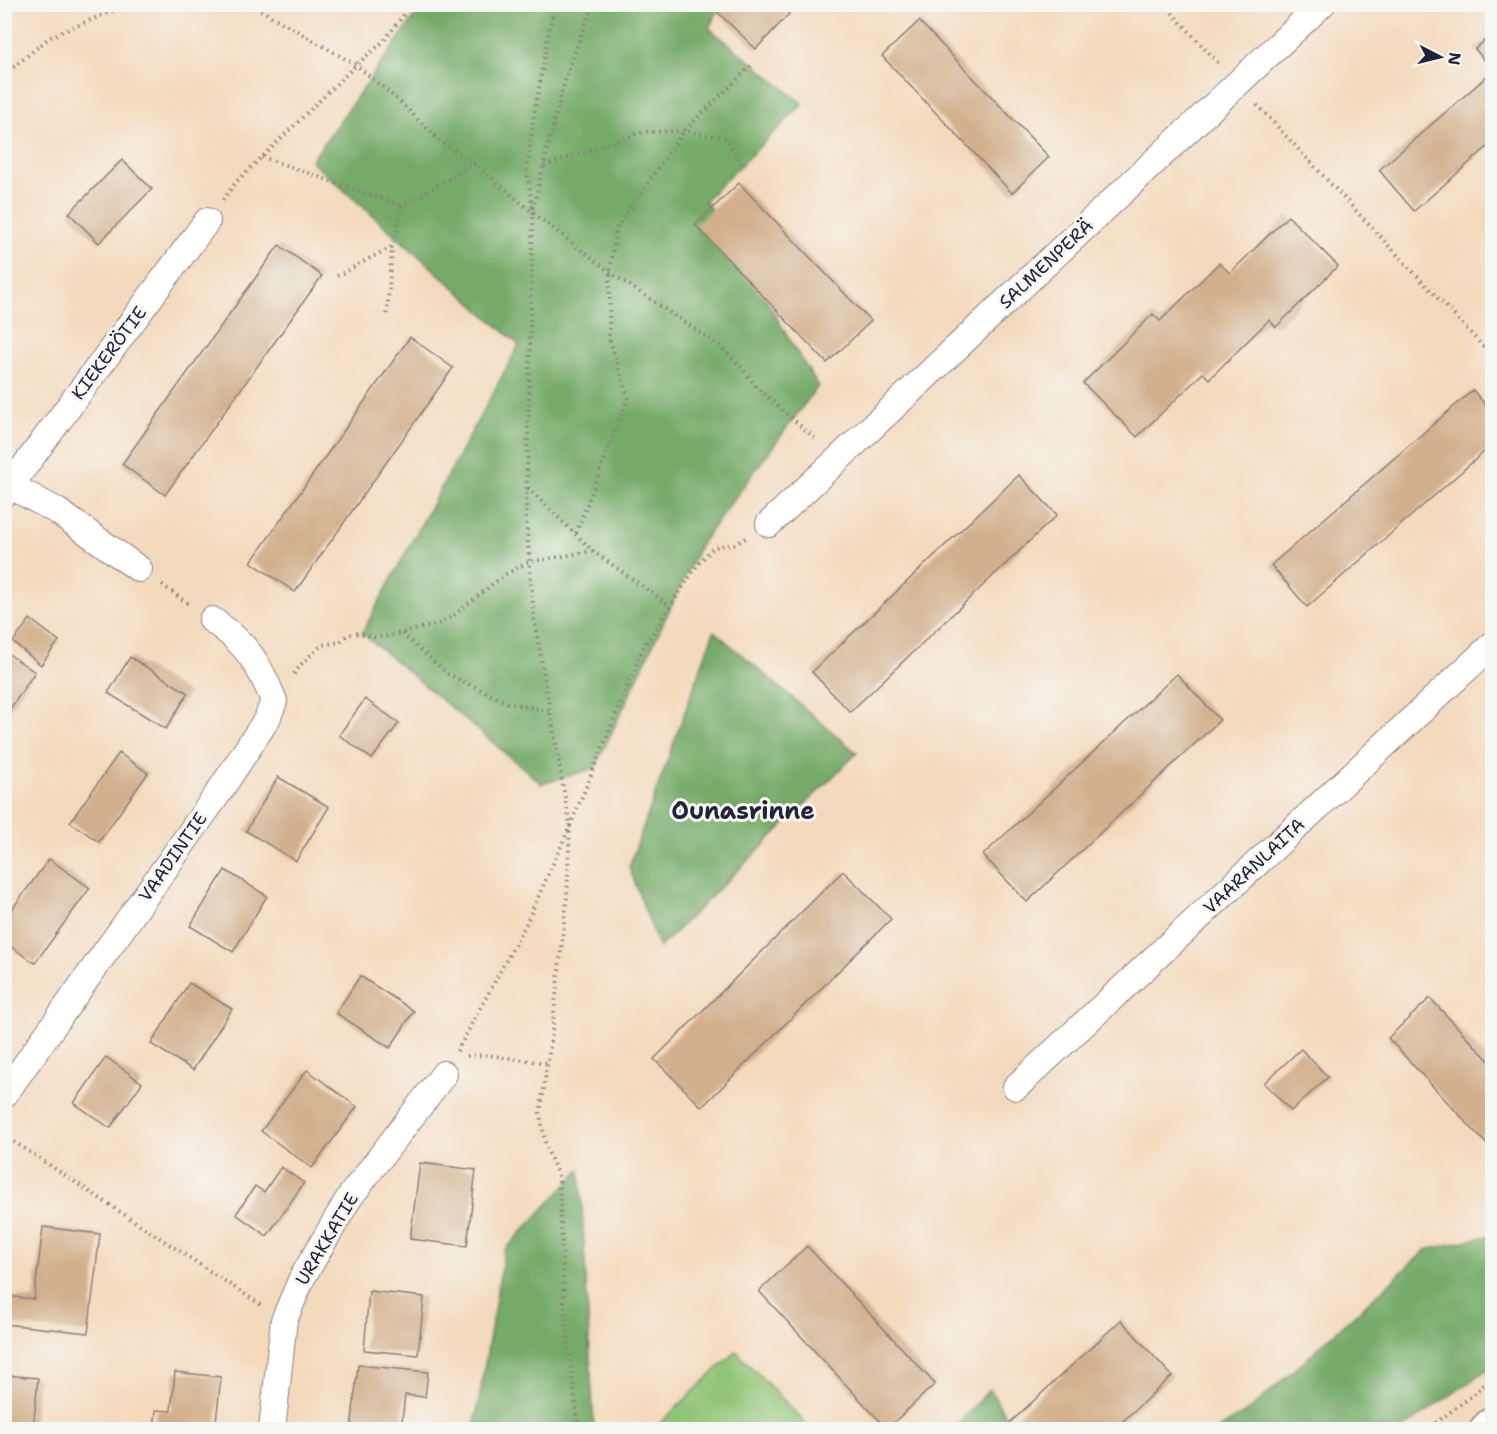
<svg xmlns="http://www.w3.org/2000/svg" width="1497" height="1434" font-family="'Shantell Sans',sans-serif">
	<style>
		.green { fill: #90c476; stroke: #597358; stroke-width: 1.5 }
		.forest { fill: #74aa67; stroke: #4b6651; stroke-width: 1.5 }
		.building { fill: #d3b08d }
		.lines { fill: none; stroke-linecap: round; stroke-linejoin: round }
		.minor-casing { stroke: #8b7e7c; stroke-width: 28 }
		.tertiary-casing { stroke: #8b7e7c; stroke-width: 36 }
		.path { stroke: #8b7e7c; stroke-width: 4; stroke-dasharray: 1.5 4.5; stroke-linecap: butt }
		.minor { stroke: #fff; stroke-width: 26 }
		.tertiary { stroke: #fff; stroke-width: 33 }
		.labels { text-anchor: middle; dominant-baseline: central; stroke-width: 6; stroke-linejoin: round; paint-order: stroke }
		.street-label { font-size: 18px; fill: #22223b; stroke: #f6f6f2 }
		.district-label { font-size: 24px; font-weight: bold; fill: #22223b; stroke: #f6f6f2 }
	</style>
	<rect width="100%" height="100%" fill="#f6f6f2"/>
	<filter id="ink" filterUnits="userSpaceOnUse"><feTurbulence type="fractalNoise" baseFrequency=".0167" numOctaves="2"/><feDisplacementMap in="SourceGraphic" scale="12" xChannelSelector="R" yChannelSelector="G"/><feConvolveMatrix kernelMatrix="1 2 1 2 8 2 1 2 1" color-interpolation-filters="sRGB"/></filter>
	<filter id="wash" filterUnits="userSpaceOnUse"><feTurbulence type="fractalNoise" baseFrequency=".008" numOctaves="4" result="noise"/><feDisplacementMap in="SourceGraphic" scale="24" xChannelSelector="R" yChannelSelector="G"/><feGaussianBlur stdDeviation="1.35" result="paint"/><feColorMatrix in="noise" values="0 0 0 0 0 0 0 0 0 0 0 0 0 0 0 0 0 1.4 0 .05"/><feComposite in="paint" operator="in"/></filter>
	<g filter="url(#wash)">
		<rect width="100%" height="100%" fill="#f4dabd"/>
		<polygon class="green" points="736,1351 811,1429 654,1429"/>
		<g class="forest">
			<polygon points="423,5 721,5 709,28 803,104 705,200 818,386 700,545 595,768 542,784 362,633 519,345 311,161"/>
			<polygon points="714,631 857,753 659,948 629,867"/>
			<polygon points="580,1170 594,1429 474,1429 504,1251"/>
			<polygon points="1492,1235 1492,1366 1402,1429 1218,1429 1252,1408 1426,1250"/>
			<polygon points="990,1389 1013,1429 952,1430"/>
		</g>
		<g id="blocks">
			<g class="building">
				<polygon points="709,4 779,4 789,14 756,49"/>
				<polygon points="919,21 1049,157 1012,193 882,56"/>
				<polygon points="1492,34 1492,69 1475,49"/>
				<polygon points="1492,72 1492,143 1414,211 1379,170"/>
				<polygon points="122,160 152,189 99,243 69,213"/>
				<polygon points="739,183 871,321 827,363 695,225"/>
				<polygon points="1288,216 1338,266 1276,327 1269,320 1209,379 1203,373 1137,437 1083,383 1153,314 1160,321 1219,263 1230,273"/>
				<polygon points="279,245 322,276 165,495 122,464"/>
				<polygon points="410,337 453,368 295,592 251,562"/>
				<polygon points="1473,390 1492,413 1492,445 1307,607 1271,565"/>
				<polygon points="1019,475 1057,515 850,712 812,672"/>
				<polygon points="30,619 59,641 41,665 13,642"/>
				<polygon points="4,651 35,672 4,718"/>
				<polygon points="130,657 188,693 166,729 108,693"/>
				<polygon points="1177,674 1220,720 1027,902 983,855"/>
				<polygon points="365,699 399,723 372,759 339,735"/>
				<polygon points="119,753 148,773 99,842 70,822"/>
				<polygon points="278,777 329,807 296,861 246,831"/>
				<polygon points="49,859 90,888 35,963 4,942 4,920"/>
				<polygon points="225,870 267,896 233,952 190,926"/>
				<polygon points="843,871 891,919 702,1107 654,1059"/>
				<polygon points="360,976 414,1011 390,1048 336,1013"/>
				<polygon points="189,983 232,1009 193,1070 151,1044"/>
				<polygon points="1430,998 1492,1064 1492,1150 1388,1038"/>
				<polygon points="1301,1049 1328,1077 1291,1111 1264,1083"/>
				<polygon points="106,1057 142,1083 110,1128 74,1103"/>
				<polygon points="307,1070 357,1107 312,1168 261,1131"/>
				<polygon points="420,1163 476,1170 467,1246 410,1239"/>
				<polygon points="281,1167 304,1183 267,1236 236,1214 255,1186 264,1192"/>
				<polygon points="43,1227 100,1234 88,1333 4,1324 4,1296 34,1299"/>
				<polygon points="807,1246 935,1384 887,1429 759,1291"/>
				<polygon points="369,1291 424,1297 418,1355 364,1350"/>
				<polygon points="1121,1320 1172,1376 1113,1430 1002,1430"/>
				<polygon points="358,1365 428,1372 425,1397 405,1395 401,1430 351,1430"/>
				<polygon points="175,1372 221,1377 215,1430 154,1430 156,1410 171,1411"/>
				<polygon points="4,1375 38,1378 33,1430 4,1430"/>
			</g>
		</g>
	</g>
	<g filter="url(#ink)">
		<use href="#blocks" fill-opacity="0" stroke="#8b7e7c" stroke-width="1.5"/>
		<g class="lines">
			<g class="minor-casing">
				<g id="minor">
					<polyline points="11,486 57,511 139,569"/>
					<polyline points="4,494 207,221"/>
					<polyline points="769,524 1322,4"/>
					<polyline points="1016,1087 1492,645"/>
					<path d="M 4,1095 L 217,795 L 267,719 L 274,701 C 259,663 246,643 212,620"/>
					<polyline points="272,1430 284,1320 302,1278 349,1198 444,1074"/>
				</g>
			</g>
			<g class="tertiary-casing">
				<polyline id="tertiary" points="1486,1430 1492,1424"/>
			</g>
			<g class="path">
				<polyline points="250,4 356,65 397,99 442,143 475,164 533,213 610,272 720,346 743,369 757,388 818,441"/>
				<polyline points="554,4 534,115 527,171 533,213 526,517 534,618 570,826 567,898 551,1040 540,1113 546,1147 559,1178 565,1319 579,1430"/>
				<polyline points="1164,4 1219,64"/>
				<polyline points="4,75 50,37 129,4"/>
				<polyline points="1257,105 1492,356"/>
				<polyline points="262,157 402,206"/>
				<polyline points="544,166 642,132 684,131 725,138 742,164"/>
				<polyline points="223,200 237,181 262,157 356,65 383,42 412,4"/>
				<path d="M 533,209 C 550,140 563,68 595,4"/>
				<polyline points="337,276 391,247"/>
				<polyline points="387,314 392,247 402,206 475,164"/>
				<polyline points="528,488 593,551 670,606"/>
				<polyline points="576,533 628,398 609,337 610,272 616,229 684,131 753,64"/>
				<polyline points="162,585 190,605"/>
				<polyline points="402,634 448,674 508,703 549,711"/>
				<polyline points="294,674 304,661 322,645 340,642 347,635 358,633 374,637 389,636 439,624 453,616 504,575 529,562 593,551"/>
				<polyline points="457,1051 526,924 570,826 644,646 698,564 714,547 736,544 746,538"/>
				<polyline points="467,1056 486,1055 547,1063"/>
				<polyline points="4,1135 261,1305"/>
				<polyline points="1426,1430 1473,1395 1492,1377"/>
			</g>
			<use href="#minor" class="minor"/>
			<use href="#tertiary" class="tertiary"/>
		</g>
	</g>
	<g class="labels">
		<g class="street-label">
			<text transform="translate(1046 264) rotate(-43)">SALMENPERÄ</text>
			<text transform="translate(109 353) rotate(-53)">KIEKERÖTIE</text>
			<text transform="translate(173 857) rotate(-55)">VAADINTIE</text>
			<text transform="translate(1254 866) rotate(-43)">VAARANLAITA</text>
			<text transform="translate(327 1239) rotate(-59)">URAKKATIE</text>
		</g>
		<g class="district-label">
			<text x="743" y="811">Ounasrinne</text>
		</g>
	</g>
	<rect width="1497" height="1434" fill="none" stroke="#f6f6f2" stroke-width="24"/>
	<g transform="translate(1440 57) rotate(97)" stroke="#f6f6f2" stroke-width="4.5" paint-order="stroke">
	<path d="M0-4.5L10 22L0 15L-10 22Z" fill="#22223b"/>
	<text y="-9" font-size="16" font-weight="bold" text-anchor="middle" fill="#22223b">N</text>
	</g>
</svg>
